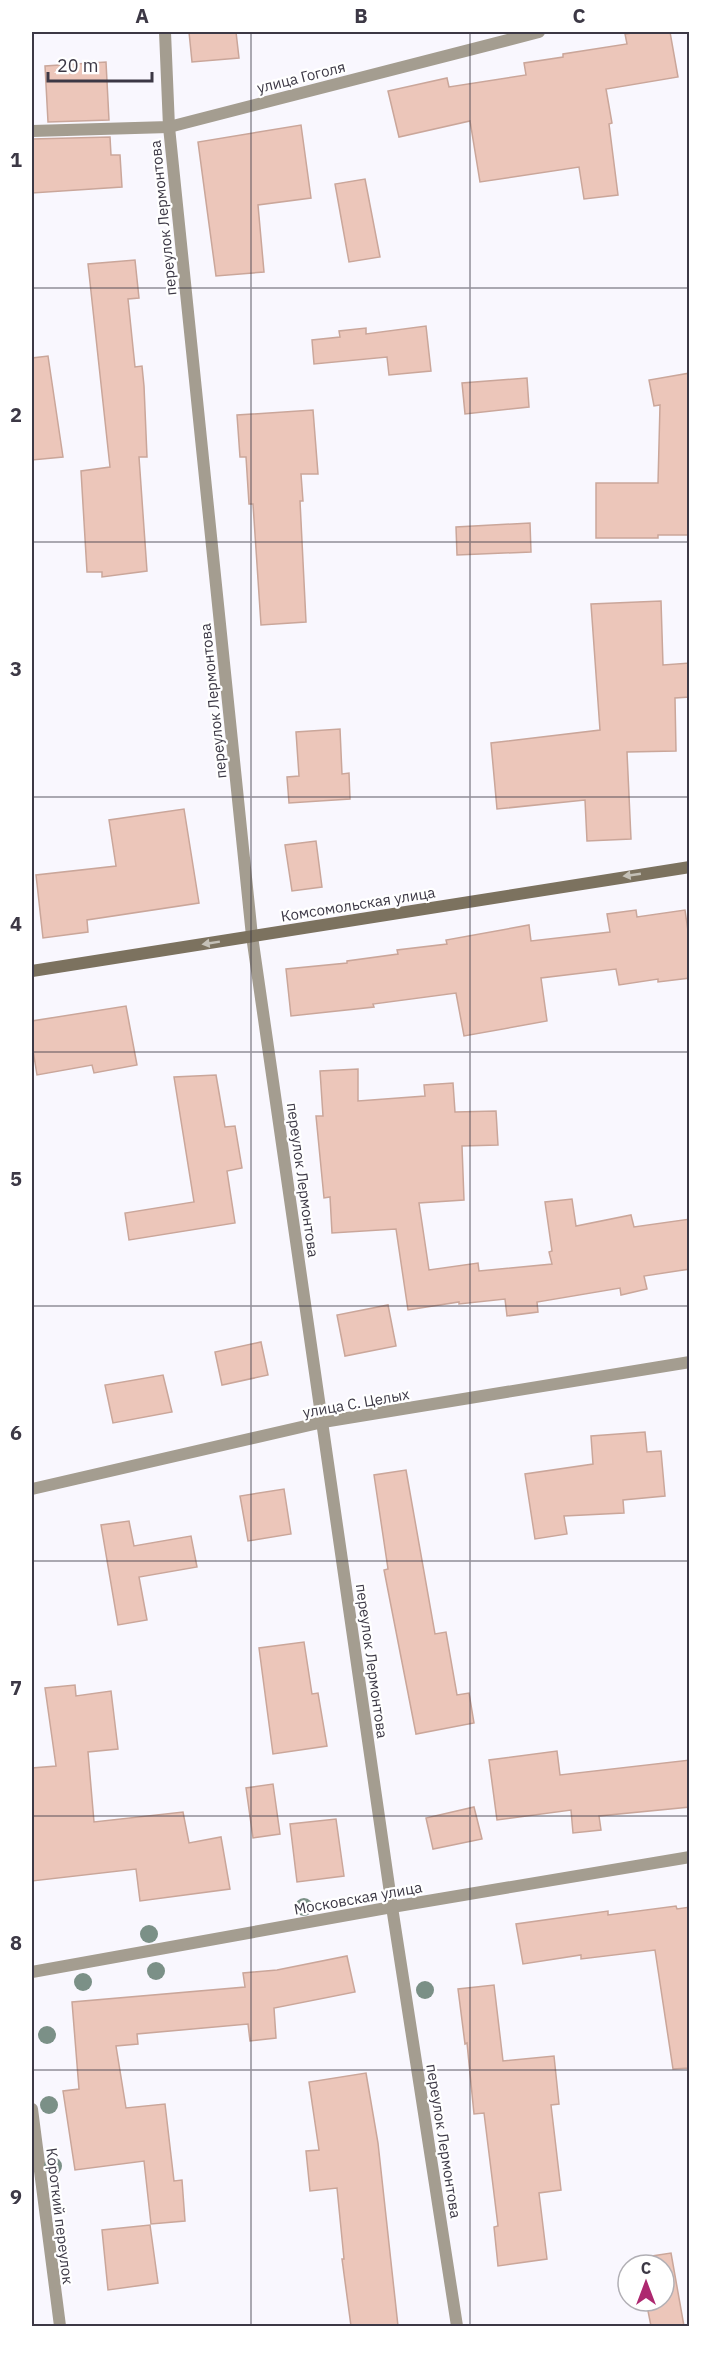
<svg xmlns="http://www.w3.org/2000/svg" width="721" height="2358" font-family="'IBM Plex Sans',sans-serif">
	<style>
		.building { fill: #ecc6ba; stroke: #caa69a; stroke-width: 1.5 }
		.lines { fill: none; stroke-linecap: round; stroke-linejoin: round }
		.minor { stroke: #a49d90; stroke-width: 12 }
		.secondary { stroke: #7c725f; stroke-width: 12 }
		.tree { fill: #7b9087 }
		.oneway { fill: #c4c0b7 }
		.grid { fill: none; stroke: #3c3845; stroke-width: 1.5; stroke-opacity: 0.55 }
		.labels { text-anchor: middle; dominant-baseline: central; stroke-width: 4.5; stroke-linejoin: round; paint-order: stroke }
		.street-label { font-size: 15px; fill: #3c3845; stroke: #fff }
		.neatline { fill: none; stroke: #3c3845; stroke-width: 2 }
		.grid-label { font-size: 20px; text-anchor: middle; font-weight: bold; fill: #3c3845 }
	</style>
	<rect width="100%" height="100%" fill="#f9f7fe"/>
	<g class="building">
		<polygon points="189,32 236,32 239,58 192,62"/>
		<polygon points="639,32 670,32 678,77 606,89 612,123 609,124 618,195 584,199 579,167 480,182 470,121 399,137 388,91 447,78 449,87 526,75 524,63 563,57 563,54 627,44 625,34"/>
		<polygon points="106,62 109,120 48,122 45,66"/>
		<polygon points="301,125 311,198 258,205 264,272 216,276 198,142"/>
		<polygon points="110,137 111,155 120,155 122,187 32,193 32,139"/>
		<polygon points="365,179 380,257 349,262 335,184"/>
		<polygon points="135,260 139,298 128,299 135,367 142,366 144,386 147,457 139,457 147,571 102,577 102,572 87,572 81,471 110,467 88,264"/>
		<polygon points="426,326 431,371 389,375 387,357 314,364 312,340 340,337 339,331 366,328 366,334"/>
		<polygon points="48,356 63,457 32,460 32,358"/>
		<polygon points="690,373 690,535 658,535 658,538 596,538 596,483 658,483 660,405 654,406 649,380"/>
		<polygon points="527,378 529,407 465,414 462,383"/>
		<polygon points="313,410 318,474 301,474 303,501 300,501 306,622 261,625 253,504 249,504 246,457 240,457 237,415"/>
		<polygon points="530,523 531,552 457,555 456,527"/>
		<polygon points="661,601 663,665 690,663 690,697 675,698 676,751 627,752 631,839 587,841 585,800 497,809 491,743 600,730 591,604"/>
		<polygon points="340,729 342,774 349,773 350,799 289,803 287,777 299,776 296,732"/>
		<polygon points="184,809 199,903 87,920 88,932 43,938 36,875 116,866 109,820"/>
		<polygon points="316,841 322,887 292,891 285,845"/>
		<polygon points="636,910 637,917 685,910 690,945 690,978 658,982 658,979 619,985 616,969 541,978 547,1021 464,1036 456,993 373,1004 374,1007 291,1016 286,969 347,963 347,961 398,954 397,950 447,944 446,940 529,925 531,941 610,932 607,914"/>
		<polygon points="126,1006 137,1065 94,1073 92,1065 37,1075 32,1044 32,1021"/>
		<polygon points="358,1069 358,1101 425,1096 424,1085 453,1083 455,1112 496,1111 498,1145 462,1146 464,1200 419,1203 429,1270 478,1263 479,1271 552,1264 549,1252 552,1251 545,1202 572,1199 576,1226 631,1215 634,1227 690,1219 690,1269 644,1276 647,1289 621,1295 620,1288 537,1302 538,1312 507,1316 505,1299 459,1304 459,1302 408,1310 396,1229 332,1233 330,1197 324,1198 316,1116 323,1116 320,1071"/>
		<polygon points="216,1075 225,1127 235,1126 242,1168 227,1171 235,1223 129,1240 125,1213 194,1202 174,1077"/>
		<polygon points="388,1305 396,1346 345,1356 337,1315"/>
		<polygon points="261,1342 268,1375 222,1385 215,1352"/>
		<polygon points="163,1375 172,1412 113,1423 105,1385"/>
		<polygon points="645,1432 647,1452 661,1451 665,1496 623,1500 624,1513 564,1516 567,1534 535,1539 525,1474 593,1464 591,1436"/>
		<polygon points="406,1470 435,1634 446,1632 457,1695 469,1693 474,1723 416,1734 384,1570 388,1569 374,1475"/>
		<polygon points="284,1489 291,1534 248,1541 240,1496"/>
		<polygon points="129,1521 134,1546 191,1536 197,1567 139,1577 147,1620 118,1625 101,1525"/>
		<polygon points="304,1642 312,1694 318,1693 327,1746 273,1754 259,1648"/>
		<polygon points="75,1685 76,1696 111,1691 118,1749 88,1752 94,1822 183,1812 189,1843 221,1837 230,1889 140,1901 136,1869 32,1881 32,1768 56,1766 45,1688"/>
		<polygon points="557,1751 560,1775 690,1760 690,1807 599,1816 601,1830 573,1833 571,1810 497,1820 489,1760"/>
		<polygon points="273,1784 280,1834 253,1838 246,1788"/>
		<polygon points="474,1807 482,1839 433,1849 426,1818"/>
		<polygon points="336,1819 344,1876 297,1882 290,1824"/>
		<polygon points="676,1906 677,1909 690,1907 690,2068 673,2069 655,1950 581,1959 581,1955 523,1964 516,1924 608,1911 608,1915"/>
		<polygon points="347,1956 355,1992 274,2008 276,2038 250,2041 248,2024 137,2034 138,2044 116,2046 126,2108 165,2104 174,2181 182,2180 185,2221 151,2224 144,2161 75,2170 63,2091 79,2089 72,2002 245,1987 243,1973 277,1970"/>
		<polygon points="494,1985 503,2061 554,2056 559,2104 551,2105 561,2190 539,2193 547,2259 498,2266 494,2227 498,2226 484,2113 474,2114 467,2043 465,2044 458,1989"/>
		<polygon points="366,2073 378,2143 398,2326 351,2326 342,2259 344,2259 337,2188 310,2191 306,2151 319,2150 309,2082"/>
		<polygon points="150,2225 158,2283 108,2290 102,2230"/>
		<polygon points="671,2253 684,2326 651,2326 646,2301 664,2301 664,2265 640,2265 639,2258"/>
	</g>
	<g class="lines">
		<g class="minor">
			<polyline points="165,32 169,127 252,936 392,1907 457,2326"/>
			<polyline points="32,131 169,127 539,32"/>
			<polyline points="32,1489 323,1422 690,1362"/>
			<polyline points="32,1972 392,1907 690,1857"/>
			<polyline points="32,2109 60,2326"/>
		</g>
		<polyline class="secondary" points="32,971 690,867"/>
	</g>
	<g class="tree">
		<circle cx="304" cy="1907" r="9"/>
		<circle cx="149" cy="1934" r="9"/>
		<circle cx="156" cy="1971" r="9"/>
		<circle cx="83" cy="1982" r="9"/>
		<circle cx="425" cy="1990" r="9"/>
		<circle cx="47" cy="2035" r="9"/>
		<circle cx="49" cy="2105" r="9"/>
		<circle cx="53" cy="2166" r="9"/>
	</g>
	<defs><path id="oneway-solid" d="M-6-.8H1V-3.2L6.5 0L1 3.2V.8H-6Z" transform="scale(1.5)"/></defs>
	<g class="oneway">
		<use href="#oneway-solid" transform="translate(632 875) rotate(172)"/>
		<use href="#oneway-solid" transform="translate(211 943) rotate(171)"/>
	</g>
	<path class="grid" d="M 251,32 L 251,2326M 470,32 L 470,2326M 32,288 L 690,288M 32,542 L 690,542M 32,797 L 690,797M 32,1052 L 690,1052M 32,1306 L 690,1306M 32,1561 L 690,1561M 32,1816 L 690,1816M 32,2070 L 690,2070"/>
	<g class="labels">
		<g class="street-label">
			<text transform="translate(301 77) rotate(-14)">улица Гоголя</text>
			<text transform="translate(163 218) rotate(-96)">переулок Лермонтова</text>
			<text transform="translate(213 701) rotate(-96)">переулок Лермонтова</text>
			<text transform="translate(358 904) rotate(-9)">Комсомольская улица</text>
			<text transform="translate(303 1180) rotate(82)">переулок Лермонтова</text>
			<text transform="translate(356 1403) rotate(-10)">улица С. Целых</text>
			<text transform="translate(372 1661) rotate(82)">переулок Лермонтова</text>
			<text transform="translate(358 1898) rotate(-10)">Московская улица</text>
			<text transform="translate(444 2141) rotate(81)">переулок Лермонтова</text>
			<text transform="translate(60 2216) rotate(83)">Короткий переулок</text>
		</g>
	</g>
	<rect width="721" height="2358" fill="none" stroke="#ffffff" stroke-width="66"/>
	<g transform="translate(646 2283)"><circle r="28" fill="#ffffff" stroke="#b1afb5" stroke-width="1.5"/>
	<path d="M0-4.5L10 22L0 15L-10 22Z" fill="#ad286f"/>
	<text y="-9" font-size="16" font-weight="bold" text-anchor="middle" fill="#3c3845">С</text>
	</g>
	<path d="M48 72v9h104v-9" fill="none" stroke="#3c3845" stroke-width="3"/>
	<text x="57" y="72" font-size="18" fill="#3c3845" stroke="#ffffff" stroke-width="4.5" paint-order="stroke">20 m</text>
	<rect x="33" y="33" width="655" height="2292" class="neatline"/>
	<g class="grid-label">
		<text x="142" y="23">A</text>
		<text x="361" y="23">B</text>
		<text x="579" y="23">C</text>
		<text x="16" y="167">1</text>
		<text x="16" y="422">2</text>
		<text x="16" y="676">3</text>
		<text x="16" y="931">4</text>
		<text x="16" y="1186">5</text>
		<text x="16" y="1440">6</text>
		<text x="16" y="1695">7</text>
		<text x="16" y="1950">8</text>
		<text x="16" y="2204">9</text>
	</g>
</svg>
